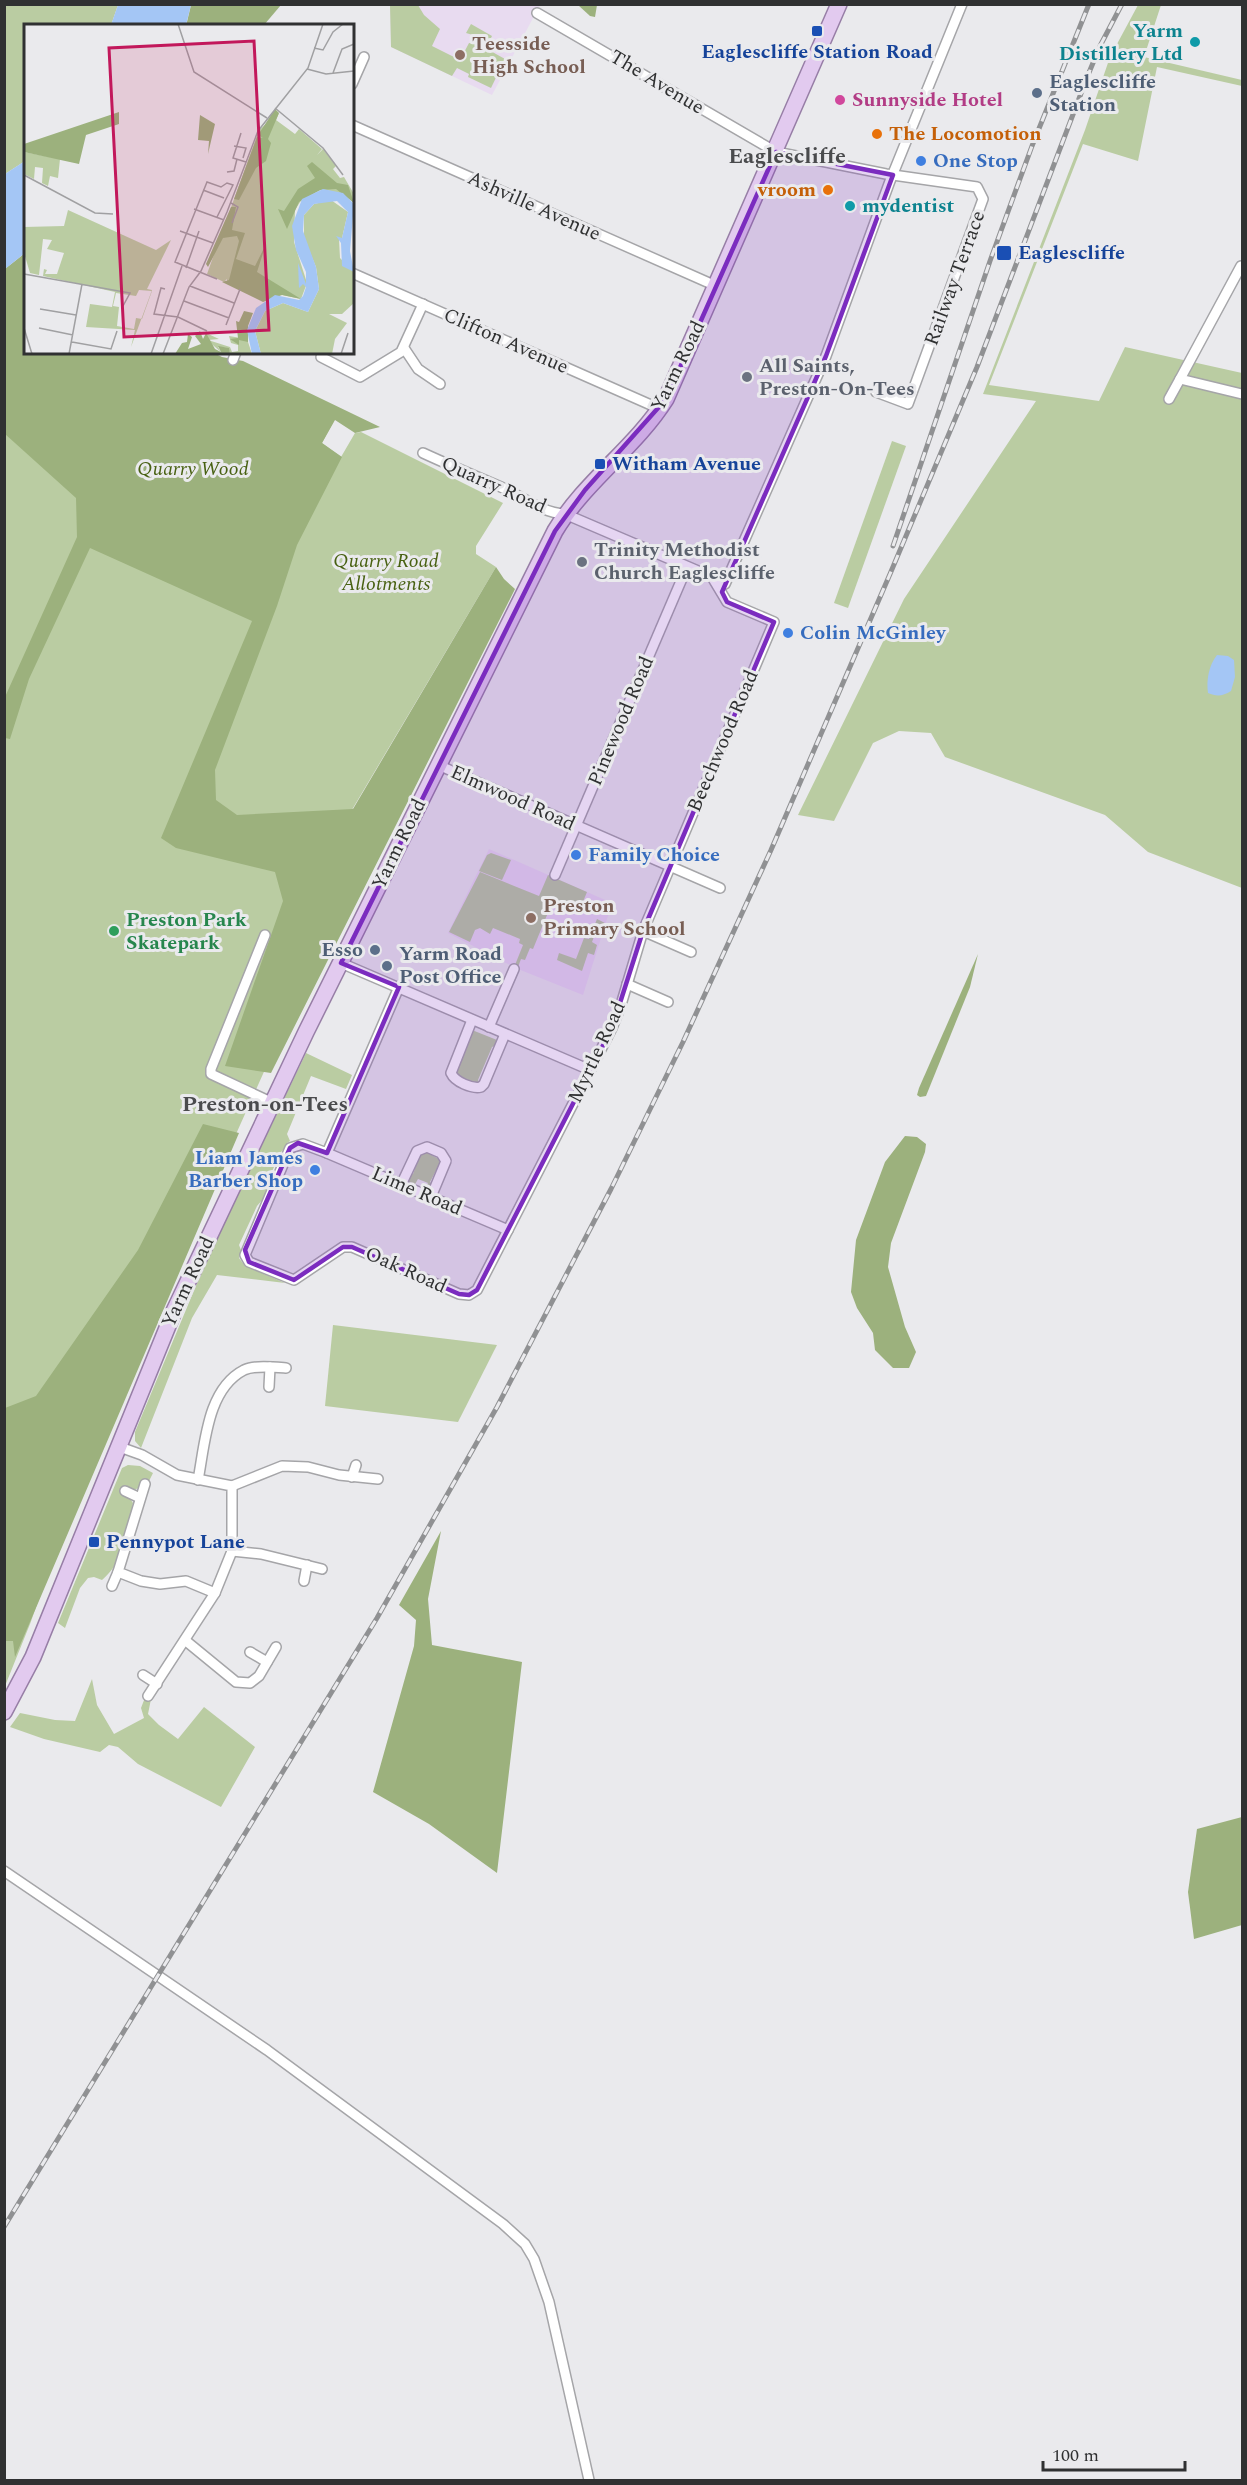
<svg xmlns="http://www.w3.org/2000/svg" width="1247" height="2485" font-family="Spectral,serif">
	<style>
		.education { fill: #e8dbf0 }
		.green { fill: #bacca2 }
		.forest { fill: #9cb17d }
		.water { fill: #a4c6f5 }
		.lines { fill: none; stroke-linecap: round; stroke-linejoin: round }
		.street-casing { stroke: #a5a5a8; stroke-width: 12 }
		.primary-casing { stroke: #977ea6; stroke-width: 18 }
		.street { stroke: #fff; stroke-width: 9 }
		.primary { stroke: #e2caef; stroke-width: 15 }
		.rail-casing { stroke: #909193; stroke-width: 5 }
		.rail { stroke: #eaeaed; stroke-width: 3; stroke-dasharray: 9; stroke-linecap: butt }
		.marked { fill: #7b2cbf; fill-opacity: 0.2; stroke: #7b2cbf; stroke-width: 4.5; stroke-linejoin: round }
		.transit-dot { fill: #1a4fb4; stroke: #eaeaed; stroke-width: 2 }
		.culture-dot { fill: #0f9aa8; stroke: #eaeaed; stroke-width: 2 }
		.education-dot { fill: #8d6e63; stroke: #eaeaed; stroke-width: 2 }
		.service-dot { fill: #5c6f8a; stroke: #eaeaed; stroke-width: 2 }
		.hotel-dot { fill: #d1479c; stroke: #eaeaed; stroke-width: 2 }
		.food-dot { fill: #e8710a; stroke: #eaeaed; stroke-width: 2 }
		.shop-dot { fill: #3f7fe0; stroke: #eaeaed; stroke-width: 2 }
		.worship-dot { fill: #6b7280; stroke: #eaeaed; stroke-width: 2 }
		.leisure-dot { fill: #2e9e5b; stroke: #eaeaed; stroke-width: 2 }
		.labels { text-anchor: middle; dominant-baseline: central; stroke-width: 6; stroke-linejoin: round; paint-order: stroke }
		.culture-label { font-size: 20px; font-weight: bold; fill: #0d838f; stroke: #eaeaed; text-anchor: end }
		.education-label { font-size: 20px; font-weight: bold; fill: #785e54; stroke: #eaeaed; text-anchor: start }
		.transit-label { font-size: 20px; font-weight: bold; fill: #164399; stroke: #eaeaed; text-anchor: start }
		.street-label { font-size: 20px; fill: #303132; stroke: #eaeaed }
		.service-label { font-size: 20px; font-weight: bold; fill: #4e5e75; stroke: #eaeaed; text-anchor: start }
		.hotel-label { font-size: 20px; font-weight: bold; fill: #b23c85; stroke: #eaeaed; text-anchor: start }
		.food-label { font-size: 20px; font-weight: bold; fill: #c56008; stroke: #eaeaed; text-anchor: start }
		.shop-label { font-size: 20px; font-weight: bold; fill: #366cbe; stroke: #eaeaed; text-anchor: start }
		.worship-label { font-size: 20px; font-weight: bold; fill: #5b616d; stroke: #eaeaed; text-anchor: start }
		.park-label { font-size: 20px; font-style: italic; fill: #486112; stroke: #eaeaed }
		.leisure-label { font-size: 20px; font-weight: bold; fill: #27864d; stroke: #eaeaed; text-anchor: start }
		.quarter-label { font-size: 22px; font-weight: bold; fill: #4a4b4d; stroke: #eaeaed }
		.inset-road { fill: none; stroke: #a0a0a2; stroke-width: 1.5 }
		.view { fill: #c2185b; fill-opacity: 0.15; stroke: #c2185b; stroke-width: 3 }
		.inset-edge { fill: none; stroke: #303132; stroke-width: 3 }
	</style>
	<rect width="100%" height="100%" fill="#eaeaed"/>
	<g class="education">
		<polygon points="390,5 540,5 492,95 391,47"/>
		<polygon points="489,849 612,903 583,995 518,969 448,933"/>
	</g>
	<g class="green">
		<polygon points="5,5 118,5 111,25 26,26 25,161 5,174"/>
		<polygon points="390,5 418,5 424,15 440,29 432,46 460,60 469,43 478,44 505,59 491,88 468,77 469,74 457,68 452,76 391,47"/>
		<polygon points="1138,5 1161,5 1144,57 1242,80 1242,86 1157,67 1138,161 1083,144 989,385 1099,401 1125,347 1242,373 1242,888 1148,852 1105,815 945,757 931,733 899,731 873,743 834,821 798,815 904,599 1036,401 983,394 1085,130 1110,57"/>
		<polygon points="471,24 492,36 490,40 466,33"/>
		<polygon points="26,255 26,352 336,417 322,443 341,457 355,433 361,432 503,503 476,546 476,554 496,567 353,808 276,1045 149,1328 57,1549 30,1624 5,1686 4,269"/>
		<polygon points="892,441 906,446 848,608 834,603"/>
		<polygon points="491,853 511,860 502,880 479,871 487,855"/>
		<polygon points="480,872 539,896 548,875 587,892 578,914 552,903 533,949 530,948 525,960 521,959 518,967 515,965 523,945 519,943 520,939 493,928 490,934 480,928 475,930 470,942 449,932"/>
		<polygon points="597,919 605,923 602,931 597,929 592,942 597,945 594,955 588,953 582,971 557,960 559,953 576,959 584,938 589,939"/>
		<polygon points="472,1030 497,1040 497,1045 492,1047 478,1080 479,1082 475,1084 457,1077 455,1071 471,1038"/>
		<polygon points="306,1053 352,1075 346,1089 311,1076 287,1134 290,1141 287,1143 288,1145 281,1152 268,1180 270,1184 263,1199 257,1206 239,1245 241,1250 239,1258 245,1266 285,1283 217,1275 192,1318 141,1448 135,1441 135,1432 208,1257"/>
		<polygon points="426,1152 439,1159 440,1163 430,1182 433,1185 429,1190 425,1190 428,1183 418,1179 414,1186 407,1180 408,1175 413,1174 420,1155"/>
		<polygon points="333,1325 497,1345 458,1422 325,1406"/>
		<path d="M 128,1465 L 140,1466 L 153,1473 L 148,1483 L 142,1480 L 139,1488 L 133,1490 L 124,1486 L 121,1493 L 129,1497 L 133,1503 C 127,1532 125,1561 102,1580 L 94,1577 L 88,1578 L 80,1588 L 65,1628 L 58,1623 L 122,1468 Z"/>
		<polygon points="92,1679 97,1705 114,1734 144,1718 141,1708 146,1695 151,1699 148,1714 159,1725 178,1739 204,1707 255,1747 221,1807 138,1764 118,1747 109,1745 100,1752 44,1739 10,1727 20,1713 55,1720 75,1721"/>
	</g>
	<g class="forest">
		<polygon points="191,5 281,5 264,25 186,26"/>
		<polygon points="578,5 597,5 595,17 590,16"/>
		<polygon points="25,253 26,352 214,353 222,357 243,361 380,427 355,433 335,420 322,443 342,457 297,545 277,606 215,770 216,800 237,815 353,809 496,567 504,579 515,589 271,1073 225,1066 283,901 275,872 176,848 161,838 252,621 90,548 29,679 10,739 5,738 5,697 77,537 76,498 5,434 5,269"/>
		<polygon points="978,954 970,987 926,1096 920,1097 917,1095 919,1088"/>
		<polygon points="203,1124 239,1133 15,1657 13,1641 4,1641 5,1408 36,1396 138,1250"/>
		<polygon points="905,1136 917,1137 926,1144 925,1152 891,1243 888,1267 905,1327 916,1352 909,1368 893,1368 875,1350 873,1333 857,1308 851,1292 856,1240 885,1162"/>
		<polygon points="441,1531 428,1599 432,1645 522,1662 497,1873 429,1824 373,1792 414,1646 416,1620 399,1605"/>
		<polygon points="1242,1817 1242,1925 1194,1939 1188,1892 1197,1829"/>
	</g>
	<g class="water">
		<polygon points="118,5 118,4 191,5 186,25 111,25"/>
		<polygon points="25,161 25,253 5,269 5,174"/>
		<path d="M 1217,655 L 1228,656 L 1234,660 L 1235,677 L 1231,691 C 1223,696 1217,697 1208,693 C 1206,680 1209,665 1217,655 Z"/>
	</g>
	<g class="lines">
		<g class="street-casing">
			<g id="street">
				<polyline points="537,13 776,152 886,174 977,187 983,199 908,404 876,392"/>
				<polyline points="352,84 364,57"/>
				<polyline points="352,125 716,286"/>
				<polyline points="1241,266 1180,379 1242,394"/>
				<polyline points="352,273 660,409"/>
				<polyline points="404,348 418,369 440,384"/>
				<polyline points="321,357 360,377 401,352 423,304"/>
				<polyline points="233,360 236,352"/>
				<polyline points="1169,399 1180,379"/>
				<polyline points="719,587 725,584 826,356 890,181 962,4"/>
				<polyline points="438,765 720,888"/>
				<polyline points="555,875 687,567"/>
				<polyline points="643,931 691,952"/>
				<polyline points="265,935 211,1069 211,1074 273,1103"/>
				<polyline points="341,963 590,1070"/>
				<polyline points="627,984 668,1002"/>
				<path d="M 399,987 L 327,1153 L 303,1144 L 290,1148 L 245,1255 L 249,1262 L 294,1280 L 343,1247 L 352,1247 L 459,1294 L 469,1295 L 477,1290 L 612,1028 L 620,1008 L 643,931 L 774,622 L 727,602 L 712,577 L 565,514 C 541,513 522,496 501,487 C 475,476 449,465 423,453"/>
				<path d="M 472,1020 L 451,1073 C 455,1082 472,1089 481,1087 L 484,1084 L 505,1034"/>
				<polyline points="489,1027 514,969"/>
				<polyline points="327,1153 508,1230"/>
				<polyline points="401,1185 417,1151 427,1147 441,1153 446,1161 431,1197"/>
				<polyline points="269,1387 270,1367"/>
				<polyline points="117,1446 142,1455 177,1475 232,1486 232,1551 215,1593 148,1696"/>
				<polyline points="352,1477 356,1465"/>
				<path d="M 198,1480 C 205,1444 207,1389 244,1370 C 255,1365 274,1367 286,1368"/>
				<polyline points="145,1484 118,1572 141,1581 160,1584 186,1581 215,1593"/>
				<polyline points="232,1486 282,1466 308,1467 339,1475 378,1479"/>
				<polyline points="125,1491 140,1498"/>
				<polyline points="232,1551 261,1554 322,1569"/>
				<polyline points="304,1581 307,1565"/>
				<polyline points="112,1586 118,1572"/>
				<polyline points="186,1641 236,1682 250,1683 259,1676 276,1647"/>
				<polyline points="250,1652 267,1662"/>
				<polyline points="143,1675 157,1684"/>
				<polyline points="4,1871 267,2050 503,2224 525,2244 534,2259 549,2302 589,2480"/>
			</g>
		</g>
		<g class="primary-casing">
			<path id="primary" d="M 4,1712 L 33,1657 L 174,1311 L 306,1032 L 555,531 C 585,481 635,448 666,399 L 839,4"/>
		</g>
		<use href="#street" class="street"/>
		<use href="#primary" class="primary"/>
		<g class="rail-casing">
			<g id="rail">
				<polyline points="893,546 990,261 1032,146 1089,4"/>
				<polyline points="4,2227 377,1618 497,1407 611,1189 683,1042 771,850 890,574 977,367 1088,75 1100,46 1122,4"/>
			</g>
		</g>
		<use href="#rail" class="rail"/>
	</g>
	<path class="marked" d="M 776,152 L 893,175 L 826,356 L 722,592 L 727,602 L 774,622 L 643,931 L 612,1028 L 477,1290 L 469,1295 L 459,1294 L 352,1247 L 343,1247 L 294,1280 L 249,1262 L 245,1250 L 290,1148 L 298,1143 L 327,1153 L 399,987 L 341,963 L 555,531 L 585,490 L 666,399 Z"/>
	<g class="transit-dot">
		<rect x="811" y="25" width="12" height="12" rx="3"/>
		<rect x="996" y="245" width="16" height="16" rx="3"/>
		<rect x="594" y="458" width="12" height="12" rx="3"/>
		<rect x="88" y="1536" width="12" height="12" rx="3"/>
	</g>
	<g class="culture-dot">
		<circle cx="1195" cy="42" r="6"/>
		<circle cx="850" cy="206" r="6"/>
	</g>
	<g class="education-dot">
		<circle cx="460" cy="55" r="6"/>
		<circle cx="531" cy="918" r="6"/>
	</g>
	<g class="service-dot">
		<circle cx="1037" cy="93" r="6"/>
		<circle cx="375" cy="950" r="6"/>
		<circle cx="387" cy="966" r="6"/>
	</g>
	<circle class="hotel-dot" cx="840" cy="100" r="6"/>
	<g class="food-dot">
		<circle cx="877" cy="134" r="6"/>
		<circle cx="828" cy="190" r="6"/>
	</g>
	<g class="shop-dot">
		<circle cx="921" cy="161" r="6"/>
		<circle cx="788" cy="633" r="6"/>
		<circle cx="576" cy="855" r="6"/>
		<circle cx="315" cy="1170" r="6"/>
	</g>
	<g class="worship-dot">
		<circle cx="747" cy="377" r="6"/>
		<circle cx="582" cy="562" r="6"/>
	</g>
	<circle class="leisure-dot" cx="114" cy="931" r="6"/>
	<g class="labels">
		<g class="culture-label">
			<text x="1183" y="31">Yarm<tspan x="1183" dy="23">Distillery Ltd</tspan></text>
			<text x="862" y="206" text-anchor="start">mydentist</text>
		</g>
		<g class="education-label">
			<text x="472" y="44">Teesside<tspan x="472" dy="23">High School</tspan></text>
			<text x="543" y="906">Preston<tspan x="543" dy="23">Primary School</tspan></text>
		</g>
		<g class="transit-label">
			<text x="817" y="52" text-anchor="middle">Eaglescliffe Station Road</text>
			<text x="1018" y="253">Eaglescliffe</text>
			<text x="612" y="464">Witham Avenue</text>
			<text x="106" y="1542">Pennypot Lane</text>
		</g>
		<g class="street-label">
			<text transform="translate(657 82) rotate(31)">The Avenue</text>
			<text transform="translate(534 206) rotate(24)">Ashville Avenue</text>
			<text transform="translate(955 278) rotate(-70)">Railway Terrace</text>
			<text transform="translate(506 341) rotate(24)">Clifton Avenue</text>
			<text transform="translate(678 366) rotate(-64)">Yarm Road</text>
			<text transform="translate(494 485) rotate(24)">Quarry Road</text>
			<text transform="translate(621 721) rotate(-67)">Pinewood Road</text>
			<text transform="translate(723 741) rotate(-67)">Beechwood Road</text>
			<text transform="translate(513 798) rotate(24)">Elmwood Road</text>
			<text transform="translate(399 844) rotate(-64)">Yarm Road</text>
			<text transform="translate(597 1052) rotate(-65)">Myrtle Road</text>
			<text transform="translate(417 1191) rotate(23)">Lime Road</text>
			<text transform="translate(406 1270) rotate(24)">Oak Road</text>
			<text transform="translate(188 1282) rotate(-65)">Yarm Road</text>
		</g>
		<g class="service-label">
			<text x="1049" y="82">Eaglescliffe<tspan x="1049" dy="23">Station</tspan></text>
			<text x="363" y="950" text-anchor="end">Esso</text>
			<text x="399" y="954">Yarm Road<tspan x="399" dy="23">Post Office</tspan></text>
		</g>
		<g class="hotel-label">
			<text x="852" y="100">Sunnyside Hotel</text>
		</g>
		<g class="food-label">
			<text x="889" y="134">The Locomotion</text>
			<text x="816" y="190" text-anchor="end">vroom</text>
		</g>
		<g class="shop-label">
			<text x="933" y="161">One Stop</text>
			<text x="800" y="633">Colin McGinley</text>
			<text x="588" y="855">Family Choice</text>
			<text x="303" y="1158" text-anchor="end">Liam James<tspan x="303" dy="23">Barber Shop</tspan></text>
		</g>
		<g class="worship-label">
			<text x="759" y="366">All Saints,<tspan x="759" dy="23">Preston-On-Tees</tspan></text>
			<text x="594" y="550">Trinity Methodist<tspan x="594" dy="23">Church Eaglescliffe</tspan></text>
		</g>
		<g class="park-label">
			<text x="193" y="469">Quarry Wood</text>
			<text x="386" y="561">Quarry Road<tspan x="386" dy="23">Allotments</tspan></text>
		</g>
		<g class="leisure-label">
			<text x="126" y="920">Preston Park<tspan x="126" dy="23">Skatepark</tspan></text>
		</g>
		<g class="quarter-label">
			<text x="787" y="156">Eaglescliffe</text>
			<text x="265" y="1104">Preston-on-Tees</text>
		</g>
	</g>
	<g transform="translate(24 24)">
		<rect width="330" height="330" fill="#eaeaed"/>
		<path d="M 255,89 L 252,96 L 271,110 L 275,105 L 298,125 L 293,131 L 299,125 L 312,142 L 309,145 L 316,154 L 320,153 L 330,170 L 330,180 L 324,172 L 299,165 L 278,175 L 271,186 L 270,218 L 283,259 L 277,275 L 203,259 L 203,255 L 200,258 L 183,250 L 235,106 ZM 0,128 L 36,135 L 34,154 L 26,152 L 24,162 L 18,159 L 19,144 L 11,143 L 10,155 L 0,150 ZM 307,176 L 324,188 L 318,214 L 315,215 L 316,234 L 330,248 L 330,279 L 318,290 L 305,290 L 323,299 L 311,315 L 308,330 L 237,330 L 231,307 L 241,287 L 259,279 L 284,288 L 295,265 L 292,243 L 280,214 L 280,191 L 290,180 ZM 44,186 L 132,226 L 147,216 L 123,265 L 128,266 L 107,323 L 111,306 L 62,303 L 66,280 L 88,283 L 91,268 L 19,252 L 20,245 L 23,246 L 21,250 L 33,250 L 40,229 L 23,225 L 28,216 L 19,215 L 15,251 L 6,249 L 0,229 L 0,203 L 40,202 ZM 115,266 L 128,267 L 118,295 L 112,294 L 110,305 L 93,302 L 95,283 L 89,282 L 92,269 L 112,272 ZM 182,309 L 195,315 L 184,316 L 206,323 L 208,328 L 214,327 L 214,321 L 207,319 L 205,312 L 223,315 L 228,330 L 206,330 L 204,324 L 194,323 L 197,328 L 183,316 Z" fill="#bacca2" fill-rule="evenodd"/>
		<path d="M 251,85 L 255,89 L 244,115 L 247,119 L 242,137 L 232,144 L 215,176 L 210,175 L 233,113 L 239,114 L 234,111 ZM 95,88 L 95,100 L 62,111 L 55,140 L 0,128 L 0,120 ZM 176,91 L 191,100 L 184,130 L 185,117 L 174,116 ZM 288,138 L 313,159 L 324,161 L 330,179 L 312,165 L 296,166 L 275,178 L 263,205 L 254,185 L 260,187 L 274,165 L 291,154 L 283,142 ZM 207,183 L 212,183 L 208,206 L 221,209 L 212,235 L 231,242 L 242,220 L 233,248 L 277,275 L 258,271 L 239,278 L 198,258 L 205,256 L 215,217 L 213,212 L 199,214 L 184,243 L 182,240 ZM 220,287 L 229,289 L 224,302 L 224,318 L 215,316 L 215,321 L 206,315 L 214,314 L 212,297 L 215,298 ZM 176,307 L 179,315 L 182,309 L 191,325 L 197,328 L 194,322 L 205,324 L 206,330 L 151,330 L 158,319 L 163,318 L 164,310 L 168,313 L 164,325 L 177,320 L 171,312 Z" fill="#9cb17d"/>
		<path d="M 299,165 L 319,169 L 330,180 L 326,227 L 330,248 L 318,242 L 317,219 L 312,212 L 318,214 L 324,188 L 313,177 L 290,180 L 280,191 L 279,207 L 292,243 L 295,265 L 284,288 L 259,279 L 241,287 L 231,307 L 237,330 L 228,330 L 223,306 L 232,284 L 251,271 L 275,276 L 279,272 L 282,263 L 279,260 L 275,264 L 274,239 L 282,260 L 282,248 L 272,226 L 268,202 L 278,175 Z" fill="#a4c6f5"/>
		<path class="inset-road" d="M 154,0 L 170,48 L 243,94M 290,24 L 299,26 L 309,8 L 319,0M 283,45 L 302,50 L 330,47M 309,49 L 318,25 L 330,20M 251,84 L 299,124 L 319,151M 217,109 L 209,134 L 222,138M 210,122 L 222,124 L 219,134M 203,148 L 210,147 L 213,135M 0,151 L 71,189 L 89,190M 179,166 L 200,174M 207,179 L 214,183 L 208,199M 170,185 L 200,196M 193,193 L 209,161 L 203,159 L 197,163 L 183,158 L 151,238 L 193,255M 156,207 L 189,219M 162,244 L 175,207M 0,250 L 106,269 L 99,282M 166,262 L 210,279M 141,265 L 137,264 L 130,290 L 154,293 L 183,307M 160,277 L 205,294M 16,285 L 52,291M 202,301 L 216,265M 0,304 L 8,330M 15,304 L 49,311M 48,318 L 87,325 L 93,307M 45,330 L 58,260M 127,330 L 158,242M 139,330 L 165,263 L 177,247 L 203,188 L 234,107 L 284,44 L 299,0M 317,330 L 324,309"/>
		<path class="view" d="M 230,17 L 245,306 L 100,313 L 85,24 Z"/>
		<rect width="330" height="330" class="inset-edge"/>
	</g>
	<rect width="1247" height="2485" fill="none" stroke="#303132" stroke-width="12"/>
	<path d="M1043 2461v9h142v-9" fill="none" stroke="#303132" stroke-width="3"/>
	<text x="1052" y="2461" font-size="18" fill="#303132" stroke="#eaeaed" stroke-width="4.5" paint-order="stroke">100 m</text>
</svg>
